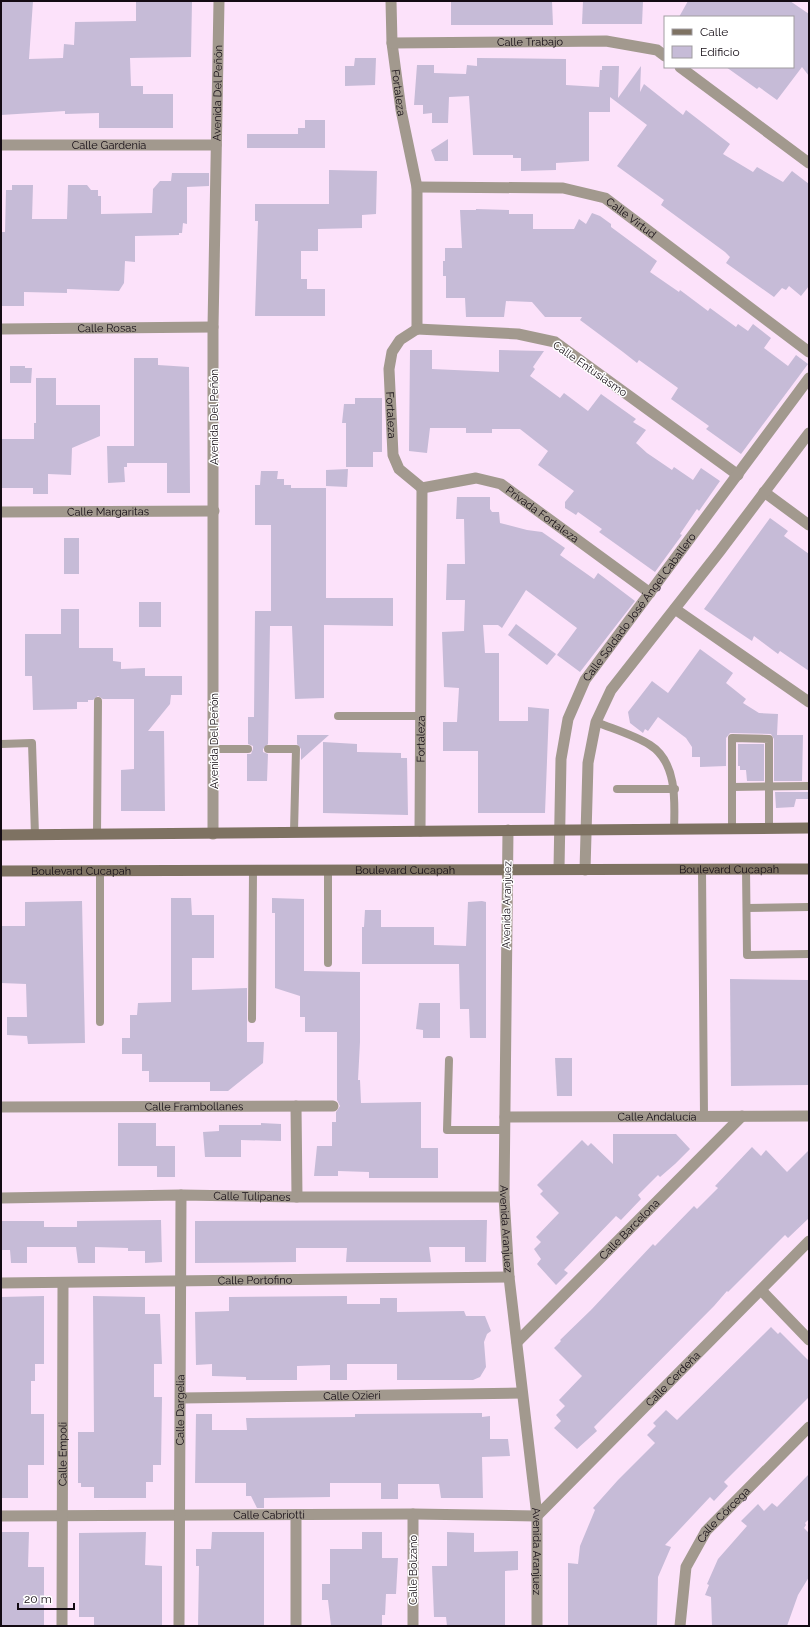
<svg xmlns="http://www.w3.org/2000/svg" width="810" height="1627" font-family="Raleway,sans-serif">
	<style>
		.building { fill: #c6bbd7 }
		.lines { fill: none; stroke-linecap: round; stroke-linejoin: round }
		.service { stroke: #a2998e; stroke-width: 8 }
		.minor { stroke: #a2998e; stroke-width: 11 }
		.tertiary { stroke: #a2998e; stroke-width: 11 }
		.secondary { stroke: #7e7262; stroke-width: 11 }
		.labels { text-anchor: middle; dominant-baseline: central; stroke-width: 3; stroke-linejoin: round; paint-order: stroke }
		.street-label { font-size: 11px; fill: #130b13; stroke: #fff }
	</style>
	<rect width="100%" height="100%" fill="#fce2fa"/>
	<g class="building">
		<polygon points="1,1 33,1 29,59 63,58 64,44 74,45 75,22 136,21 136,1 192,1 191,57 130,58 131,86 143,86 143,94 173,94 173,128 99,128 99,113 65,114 65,111 1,115"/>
		<polygon points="451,1 552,1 553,25 451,25"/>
		<polygon points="583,1 643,1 642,24 582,24"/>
		<polygon points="688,1 790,1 809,14 809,76 802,67 777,100 759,87 757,89 726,67 793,67 793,17 679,17"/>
		<polygon points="355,58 376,58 375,85 345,86 345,66 354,66"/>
		<polygon points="477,58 566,59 566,85 599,87 600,70 602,70 602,66 619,66 618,98 641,66 640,92 644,84 683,115 686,110 730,144 723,154 753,172 757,167 783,182 792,171 809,184 809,286 801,296 789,286 786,290 782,288 774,297 726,263 730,257 725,252 661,205 664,200 617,166 647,125 610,97 610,112 589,112 589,161 556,163 556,170 521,171 521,158 513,158 513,155 473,155 469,96 449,97 448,123 432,123 432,113 423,114 423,105 414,105 417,65 434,65 434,73 466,74 467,65 477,66"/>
		<polygon points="305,120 325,120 325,148 247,148 247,134 298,134 298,128 305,128"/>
		<polygon points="448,139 448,161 435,161 431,150"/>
		<polygon points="329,170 377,171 376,214 362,215 362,228 318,229 318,251 301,251 301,279 307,279 307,289 325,289 325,316 255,316 258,221 255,221 255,204 329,204"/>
		<polygon points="172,173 209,173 209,186 187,187 187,224 183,223 182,233 179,233 179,235 135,236 135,262 125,261 124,283 119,291 67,289 67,293 24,292 24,306 1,306 1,241 2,232 5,232 6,190 12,190 12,185 33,185 32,219 67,219 68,185 87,185 91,190 98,190 98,196 101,196 101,214 152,213 153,189 160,181 171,181"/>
		<polygon points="476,209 509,210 509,214 533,214 533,229 574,229 579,219 586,224 592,213 600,216 611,224 611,227 657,261 650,272 679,292 680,290 708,311 710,308 736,327 738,324 748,331 753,324 771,338 764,348 788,366 796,355 808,364 741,454 706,429 709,426 671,399 678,388 639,360 637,363 623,352 580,320 582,317 545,317 532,302 506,301 504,317 466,317 465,298 446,298 446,276 443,276 443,261 445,261 445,248 462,248 460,210 476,210"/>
		<polygon points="410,350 432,350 432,369 499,372 499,350 544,351 533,367 535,369 530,376 560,398 564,393 588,411 601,394 636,419 633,422 646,430 636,443 647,453 672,470 674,467 693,480 701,468 720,481 699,511 697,509 680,534 682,535 655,572 599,532 602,529 578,512 576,515 565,508 565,502 574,491 538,465 548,451 520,429 492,429 492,433 466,433 466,428 430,428 427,453 409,451"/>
		<polygon points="134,358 158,358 158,365 189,367 190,493 167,493 167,463 127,463 127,467 124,467 125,482 108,483 107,446 134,446"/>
		<polygon points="10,366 25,366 25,368 32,368 31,383 10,383"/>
		<polygon points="36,378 56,378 56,405 100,405 100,436 72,448 71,475 48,474 48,494 33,494 33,488 1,488 1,439 34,439 34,423 36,423"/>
		<polygon points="355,398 382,398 382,452 373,452 373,467 346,467 346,423 342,423 344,404 355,404"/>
		<polygon points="348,469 347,487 326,486 326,470"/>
		<polygon points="261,471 278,471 277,479 284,479 284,485 291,485 291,488 326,488 326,598 393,598 393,626 324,625 324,698 295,699 292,626 270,626 268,744 263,749 263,752 268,754 267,781 247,781 247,754 251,754 253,749 253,746 248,744 248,717 254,717 255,611 271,611 271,525 255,525 255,485 260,485"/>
		<polygon points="457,497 490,497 490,509 492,512 499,512 500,523 527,530 542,532 565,548 560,555 594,579 598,573 635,601 580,672 557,655 577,628 526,590 502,628 498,625 483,625 485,653 499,653 499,721 528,721 528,707 549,709 545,813 478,813 478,751 443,751 443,722 457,722 459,688 444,687 442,632 464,631 465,600 446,600 447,564 465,564 464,519 456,519"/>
		<polygon points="770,518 788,531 784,536 809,554 809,671 780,651 778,654 754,636 752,641 704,609"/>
		<rect x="64" y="538" width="15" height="36"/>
		<rect x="139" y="602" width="22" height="25"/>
		<polygon points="61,609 79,609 79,648 113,648 113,661 121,662 121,669 145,668 145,676 182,676 182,695 171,695 170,704 148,731 164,731 165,811 121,811 121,770 134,769 134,699 103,699 98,696 93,700 88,700 88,702 77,702 77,709 33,710 32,676 25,676 25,634 61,634"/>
		<polygon points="516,624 556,654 547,665 508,635"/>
		<polygon points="700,649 733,673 726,683 746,699 743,703 759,713 778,714 777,735 803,735 802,781 774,781 774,739 771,734 730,733 726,738 726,766 700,767 700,757 692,757 692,747 686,738 658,717 648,731 645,729 643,733 630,723 628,712 652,681 668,693"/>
		<polygon points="297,735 329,735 301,760 301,749 297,744"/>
		<polygon points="323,742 357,744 357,752 401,753 401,758 407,758 408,815 323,813"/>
		<polygon points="738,744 764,744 764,781 747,781 746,770 740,770 740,766 738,766"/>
		<polygon points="775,792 809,792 809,799 796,799 794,807 776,808"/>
		<polygon points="171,898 191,898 192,915 214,915 214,958 192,958 192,990 247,988 247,1042 264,1042 263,1063 228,1091 210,1091 210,1082 149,1082 149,1071 142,1071 142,1054 122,1054 122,1038 130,1038 130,1015 137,1015 138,1003 171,1002"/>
		<polygon points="272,898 304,899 304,971 360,972 360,1042 358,1080 360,1080 361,1103 421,1102 421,1148 438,1148 438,1178 369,1178 369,1172 338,1171 338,1176 314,1176 317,1146 332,1146 332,1122 336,1122 336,1112 340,1106 337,1100 337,1032 305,1032 305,1017 300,1017 300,996 275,988 275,913 272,913"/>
		<polygon points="82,901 85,1043 28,1044 27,1036 7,1035 7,1017 27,1017 26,984 1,983 1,926 25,926 25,902"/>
		<polygon points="482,901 486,902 486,1038 470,1038 469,1009 460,1009 459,964 362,964 362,927 364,927 365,910 381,910 381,927 434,927 434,945 466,946 468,902"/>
		<polygon points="730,979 809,980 809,1085 731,1086"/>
		<polygon points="419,1003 440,1003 440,1038 423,1038 423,1030 416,1029"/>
		<polygon points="555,1058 572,1058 572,1096 557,1096"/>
		<polygon points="118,1123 156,1123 156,1146 175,1146 175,1177 157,1177 157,1166 118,1166"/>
		<polygon points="261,1123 281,1124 281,1141 241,1140 241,1157 205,1157 203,1132 219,1131 219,1125 261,1125"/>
		<polygon points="613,1134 676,1134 690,1149 675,1164 660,1177 658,1175 638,1195 641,1199 621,1220 616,1216 564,1270 568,1273 556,1285 537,1264 541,1259 534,1249 541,1242 536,1237 559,1213 540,1194 543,1191 537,1185 582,1140 588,1146 591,1143 613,1164"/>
		<polygon points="752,1147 761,1156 766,1150 787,1172 809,1150 809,1218 788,1238 785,1235 728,1292 727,1291 714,1306 594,1427 597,1431 577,1449 554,1428 561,1421 556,1415 565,1406 559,1400 582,1376 554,1348 561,1341 560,1340 591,1310 653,1244 655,1246 694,1206 697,1209 718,1188 715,1186"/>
		<polygon points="161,1220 162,1262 145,1263 145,1251 128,1251 128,1248 95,1247 95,1263 78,1263 76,1247 27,1247 27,1263 11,1263 10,1250 1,1250 1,1221 44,1221 44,1227 77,1227 77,1221"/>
		<polygon points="487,1220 486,1262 465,1262 465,1247 429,1247 431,1262 346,1262 347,1248 296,1248 296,1262 195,1263 195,1221"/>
		<polygon points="44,1296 44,1364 35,1364 35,1381 31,1381 31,1414 44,1414 44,1465 28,1465 28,1498 1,1498 1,1297"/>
		<polygon points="93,1296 145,1297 145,1314 160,1314 162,1364 154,1364 154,1397 162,1397 161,1465 153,1465 153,1482 146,1482 146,1498 94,1498 94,1487 81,1487 81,1483 78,1483 78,1432 94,1432"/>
		<polygon points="347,1296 347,1304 380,1304 380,1298 397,1298 397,1312 464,1311 466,1316 485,1316 491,1331 487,1334 484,1342 486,1367 480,1377 473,1380 397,1380 397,1364 347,1364 347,1380 330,1380 330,1365 297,1366 297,1380 246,1380 246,1377 212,1376 212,1364 196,1365 195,1312 229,1311 229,1297"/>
		<polygon points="771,1327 778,1334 780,1332 809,1361 809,1397 724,1482 728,1486 714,1501 710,1497 665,1545 671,1547 658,1577 657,1626 568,1626 568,1563 578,1564 580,1546 595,1510 593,1508 618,1480 655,1443 647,1435 656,1426 653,1423 666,1410 677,1420"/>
		<polygon points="482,1413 482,1417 490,1416 490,1439 508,1439 510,1456 482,1457 483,1498 441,1498 439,1484 398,1484 398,1499 381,1499 381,1483 330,1483 330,1497 264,1498 264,1508 257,1508 251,1496 246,1496 246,1483 195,1483 196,1414 212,1414 212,1430 247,1430 246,1418 355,1417 355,1414"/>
		<polygon points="809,1474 809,1519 805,1523 806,1525 804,1528 809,1533 809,1577 798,1595 787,1626 712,1626 711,1597 705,1595 709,1585 707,1584 718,1559 747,1526 741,1521 758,1504 764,1511 772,1503 777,1507"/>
		<polygon points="1,1532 29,1532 28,1567 44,1567 44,1626 1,1626"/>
		<polygon points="146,1532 145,1565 162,1566 162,1626 94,1626 94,1617 79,1617 79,1533"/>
		<polygon points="212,1532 264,1532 264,1626 198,1626 199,1566 196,1566 196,1549 211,1549"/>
		<polygon points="362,1532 382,1532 382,1558 398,1558 396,1594 386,1594 385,1615 382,1615 382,1626 331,1626 328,1600 322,1600 322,1584 330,1584 330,1549 362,1549"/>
		<polygon points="447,1532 474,1533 474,1552 518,1551 518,1570 505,1571 505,1626 447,1626 446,1617 434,1617 432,1566 447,1566"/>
	</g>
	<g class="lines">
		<g class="service">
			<polyline points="338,716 421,716"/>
			<path d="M 596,722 C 613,729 634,735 650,745 C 677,762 675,801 674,829"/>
			<polyline points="1,744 32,743 35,835"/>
			<polyline points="213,749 248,749"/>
			<polyline points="268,749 296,749 294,832"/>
			<polyline points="732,787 809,786"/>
			<polyline points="617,789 675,789"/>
			<polyline points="732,828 732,738 769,739 769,828"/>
			<polyline points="97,835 98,701"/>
			<polyline points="702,869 704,1116"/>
			<polyline points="746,869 747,955 809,954"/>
			<polyline points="328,870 328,963"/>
			<polyline points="100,871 100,1022"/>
			<polyline points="747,908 809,907"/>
			<polyline points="252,1019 253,870"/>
			<polyline points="449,1060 447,1130 505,1130"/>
		</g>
		<g class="minor">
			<path id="s1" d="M 391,1 L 392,43 L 401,110 L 417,187 L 417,329"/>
			<path id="s2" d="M 392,43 L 606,41 L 657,50 L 665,56"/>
			<polyline points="680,67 809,163"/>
			<path id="s3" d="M 1,145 L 216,145"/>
			<path id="s4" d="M 417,187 L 563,188 L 605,198 L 809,352"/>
			<path id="s5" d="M 1,329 L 213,327"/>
			<polyline points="417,329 518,334 555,342 738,475"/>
			<path id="s6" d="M 417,329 L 400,340 L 392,352 L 389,369 L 393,455 L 399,469 L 422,488"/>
			<path id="s7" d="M 422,488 L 476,478 L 501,484 L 650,593"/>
			<polyline points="764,492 809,525"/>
			<path id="s8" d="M 1,512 L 214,511"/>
			<polyline points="675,609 809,702"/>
			<path id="s9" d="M 420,831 L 422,488"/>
			<polyline points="296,1106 297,1197"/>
			<path id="s10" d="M 1,1107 L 333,1106"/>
			<path id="s11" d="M 1,1283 L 509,1277"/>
			<polyline points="761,1290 809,1340"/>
			<path id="s12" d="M 517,1342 L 742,1116"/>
			<path id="s13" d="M 181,1398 L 522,1393"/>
			<polyline points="413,1514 413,1626"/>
			<polyline points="296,1515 296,1626"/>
			<path id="s14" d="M 1,1516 L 413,1514 L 537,1516 L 809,1241"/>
			<path id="s15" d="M 62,1626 L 63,1283"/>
			<path id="s16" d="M 179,1626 L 181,1195"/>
			<path id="s17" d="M 680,1626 L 686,1567 L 706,1531 L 809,1427"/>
		</g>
		<g class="tertiary">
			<path id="s18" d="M 508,830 L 504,1197 L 509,1277 L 537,1516 L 537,1626"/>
			<path id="s19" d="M 213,834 L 213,327 L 219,1"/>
			<path id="s20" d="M 559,869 L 561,759 L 568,719 L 585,680 L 809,378"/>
			<polyline points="585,870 588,763 596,722 611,690 720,551 809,433"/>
			<path id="s21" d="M 505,1117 L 809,1116"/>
			<path id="s22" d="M 1,1198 L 181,1195 L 297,1197 L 504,1197"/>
		</g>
		<g class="secondary">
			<polyline points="1,835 809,828"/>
			<path id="s23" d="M 1,871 L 809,869"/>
		</g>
	</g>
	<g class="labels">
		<g class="street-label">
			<text stroke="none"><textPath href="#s2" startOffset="138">Calle Trabajo</textPath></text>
			<text stroke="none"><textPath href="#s19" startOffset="741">Avenida Del Peñón</textPath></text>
			<text stroke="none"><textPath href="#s1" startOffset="92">Fortaleza</textPath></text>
			<text stroke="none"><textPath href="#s3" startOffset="108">Calle Gardenia</textPath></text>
			<text stroke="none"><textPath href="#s4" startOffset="222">Calle Virtud</textPath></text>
			<text stroke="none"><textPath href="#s5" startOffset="106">Calle Rosas</textPath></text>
			<text transform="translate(590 369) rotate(35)">Calle Entusiasmo</text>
			<text stroke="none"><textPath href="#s6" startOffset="98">Fortaleza</textPath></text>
			<text transform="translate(214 417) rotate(-90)">Avenida Del Peñón</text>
			<text stroke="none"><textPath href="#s8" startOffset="107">Calle Margaritas</textPath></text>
			<text stroke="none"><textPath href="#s7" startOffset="132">Privada Fortaleza</textPath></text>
			<text stroke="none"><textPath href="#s20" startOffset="284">Calle Soldado José Ángel Caballero</textPath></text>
			<text stroke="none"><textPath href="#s9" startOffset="92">Fortaleza</textPath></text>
			<text transform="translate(214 741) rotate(-90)">Avenida Del Peñón</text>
			<text stroke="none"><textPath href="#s23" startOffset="728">Boulevard Cucapah</textPath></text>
			<text stroke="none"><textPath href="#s23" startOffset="80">Boulevard Cucapah</textPath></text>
			<text stroke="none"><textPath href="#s23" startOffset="404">Boulevard Cucapah</textPath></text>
			<text transform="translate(507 905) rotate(-89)">Avenida Aranjuez</text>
			<text stroke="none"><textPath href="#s10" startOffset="193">Calle Frambollanes</textPath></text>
			<text stroke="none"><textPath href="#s21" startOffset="152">Calle Andalucía</textPath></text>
			<text stroke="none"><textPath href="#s22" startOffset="251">Calle Tulipanes</textPath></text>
			<text stroke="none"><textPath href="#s18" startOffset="399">Avenida Aranjuez</textPath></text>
			<text stroke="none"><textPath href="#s12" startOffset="159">Calle Barcelona</textPath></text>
			<text stroke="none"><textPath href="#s11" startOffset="254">Calle Portofino</textPath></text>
			<text stroke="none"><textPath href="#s14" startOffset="729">Calle Cerdeña</textPath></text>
			<text stroke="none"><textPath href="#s13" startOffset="171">Calle Ozieri</textPath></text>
			<text stroke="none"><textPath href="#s16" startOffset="216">Calle Dargelia</textPath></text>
			<text stroke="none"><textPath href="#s15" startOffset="172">Calle Empoli</textPath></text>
			<text stroke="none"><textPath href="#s14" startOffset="268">Calle Cabriotti</textPath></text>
			<text stroke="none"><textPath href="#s17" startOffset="124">Calle Córcega</textPath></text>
			<text stroke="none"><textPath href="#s18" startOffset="723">Avenida Aranjuez</textPath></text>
			<text transform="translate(413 1570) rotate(-90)">Calle Bolzano</text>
		</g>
	</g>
	<rect width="810" height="1627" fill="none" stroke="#130b13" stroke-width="4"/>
	<rect x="664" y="16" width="130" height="52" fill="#ffffff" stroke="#a19da1"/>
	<rect x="672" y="29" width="20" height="6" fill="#7e7262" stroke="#a19da1"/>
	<text x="700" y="36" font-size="12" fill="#130b13">Calle</text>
	<rect x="672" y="46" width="20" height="12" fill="#c6bbd7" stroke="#a19da1"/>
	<text x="700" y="56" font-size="12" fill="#130b13">Edificio</text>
	<path d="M18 1603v6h56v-6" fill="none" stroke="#130b13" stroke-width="2"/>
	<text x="24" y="1603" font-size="12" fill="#130b13" stroke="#ffffff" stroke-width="3" paint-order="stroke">20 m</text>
</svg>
